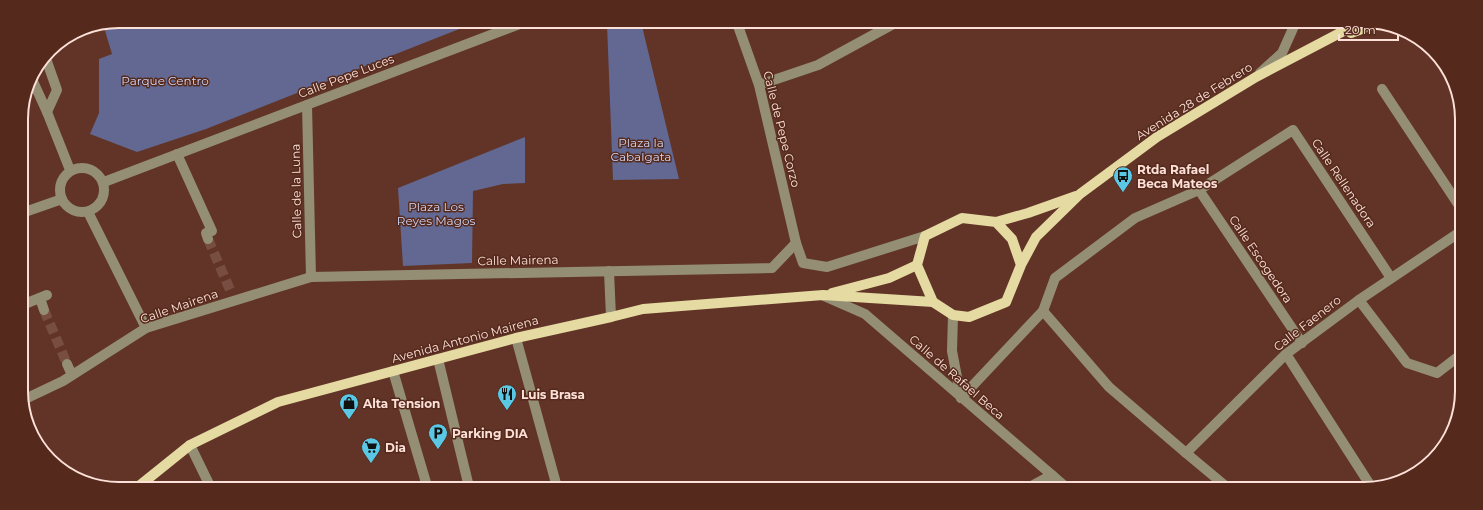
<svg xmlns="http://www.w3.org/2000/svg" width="1483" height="510" font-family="Montserrat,sans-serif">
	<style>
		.green { fill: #626891 }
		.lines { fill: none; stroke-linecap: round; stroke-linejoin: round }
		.minor-tunnel { stroke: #784e42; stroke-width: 10; stroke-dasharray: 10 5; stroke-linecap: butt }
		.minor { stroke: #948f74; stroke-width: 10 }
		.major { stroke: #e5daa2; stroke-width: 10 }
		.labels { text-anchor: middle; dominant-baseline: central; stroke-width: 3; stroke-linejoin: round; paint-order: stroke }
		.street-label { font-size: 12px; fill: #fde0d8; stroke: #552a1c }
		.park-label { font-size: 12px; fill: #d0d5f7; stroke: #552a1c }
		.poi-label { font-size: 12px; font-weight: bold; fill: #fde0d8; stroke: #552a1c; text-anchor: start }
		.rim { fill: none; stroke: #fde0d8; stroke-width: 2 }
	</style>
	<rect width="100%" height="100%" fill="#613427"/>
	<g class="green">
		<polygon points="119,21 477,22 206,129 137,152 90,134 99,113 99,59 112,54 103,24"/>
		<polygon points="612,22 641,22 679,179 613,180 607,24"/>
		<polygon points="525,137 525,183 503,184 473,191 472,263 403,266 398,188"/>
	</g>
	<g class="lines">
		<g class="minor-tunnel">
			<polyline points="208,239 231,292"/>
			<polyline points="44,310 67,364"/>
		</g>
		<g class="minor">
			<polyline points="737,23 759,85 796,243 803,263 827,267 925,236"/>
			<polyline points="45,56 57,90 47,112"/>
			<polyline points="1260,73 1282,53 1295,24"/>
			<polyline points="31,77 47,112 70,170"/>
			<polyline points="759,85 818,65 895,23"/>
			<polyline points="1382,89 1460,207"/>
			<polyline points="307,105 311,277"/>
			<polyline points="177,154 212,231 206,233 208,239"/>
			<circle cx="82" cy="190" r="22"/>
			<polyline points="104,182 525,22"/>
			<polyline points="1199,190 1302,343"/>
			<polyline points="88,212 146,328"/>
			<polyline points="22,213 62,199"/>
			<polyline points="609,271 611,317"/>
			<polyline points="824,296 865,314 1067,488"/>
			<polyline points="40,298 44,310"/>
			<polyline points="1359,300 1407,363 1437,373 1459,356"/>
			<polyline points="22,305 47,295"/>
			<polyline points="1043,311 1109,387 1186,453 1286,354 1359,300 1460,232"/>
			<polyline points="953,315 952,351 961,398"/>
			<polyline points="516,338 557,487"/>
			<polyline points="1286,354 1372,488"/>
			<polyline points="438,359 469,487"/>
			<polyline points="67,364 72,375"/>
			<polyline points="393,371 427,486"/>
			<polyline points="961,398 1043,311 1055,278 1135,218 1199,190 1293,130 1391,278"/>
			<polyline points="23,400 63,381 146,328 311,277 772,268 796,243"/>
			<polyline points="190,445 210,486"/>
			<polyline points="1186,453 1228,488"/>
			<polyline points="1028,488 1052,475"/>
		</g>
		<g class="major">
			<polyline points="1351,33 1375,24"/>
			<polyline points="996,222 1028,213 1076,196"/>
			<polyline points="1021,265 1012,239 996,222 962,218 925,236 917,265 933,302 953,315 969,317 1006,302 1021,265 1036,237 1080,194 1157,137 1256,77 1357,24"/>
			<polyline points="832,293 889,278 917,265"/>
			<polyline points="139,486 190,445 278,402 516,338 611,317 643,309 823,295 933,302"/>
		</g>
	</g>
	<defs>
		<g id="bus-pin" transform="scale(1)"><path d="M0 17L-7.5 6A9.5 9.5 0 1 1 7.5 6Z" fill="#5ac8e5" stroke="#552a1c"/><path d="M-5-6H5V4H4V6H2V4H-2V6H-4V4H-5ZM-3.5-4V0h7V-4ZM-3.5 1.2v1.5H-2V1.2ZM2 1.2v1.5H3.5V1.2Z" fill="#111"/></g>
		<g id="restaurant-pin" transform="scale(1)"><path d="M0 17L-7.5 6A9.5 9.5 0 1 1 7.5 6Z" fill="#5ac8e5" stroke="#552a1c"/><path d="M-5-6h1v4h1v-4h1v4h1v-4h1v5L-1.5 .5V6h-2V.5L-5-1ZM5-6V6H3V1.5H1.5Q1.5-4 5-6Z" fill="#111"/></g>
		<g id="shop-pin" transform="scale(1)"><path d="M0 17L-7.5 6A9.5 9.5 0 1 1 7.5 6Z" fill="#5ac8e5" stroke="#552a1c"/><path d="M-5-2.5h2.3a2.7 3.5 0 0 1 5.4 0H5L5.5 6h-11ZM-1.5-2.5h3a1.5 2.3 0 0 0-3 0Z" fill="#111"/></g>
		<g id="parking-pin" transform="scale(1)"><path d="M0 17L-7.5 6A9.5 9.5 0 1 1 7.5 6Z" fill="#5ac8e5" stroke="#552a1c"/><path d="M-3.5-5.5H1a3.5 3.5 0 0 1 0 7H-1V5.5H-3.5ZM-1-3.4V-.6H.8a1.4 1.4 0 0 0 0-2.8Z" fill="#111"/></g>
		<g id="supermarket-pin" transform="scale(1)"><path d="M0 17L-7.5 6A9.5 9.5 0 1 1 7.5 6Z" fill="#5ac8e5" stroke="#552a1c"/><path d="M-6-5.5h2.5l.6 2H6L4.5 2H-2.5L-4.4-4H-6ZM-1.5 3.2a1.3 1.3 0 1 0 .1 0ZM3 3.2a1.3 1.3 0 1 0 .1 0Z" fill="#111"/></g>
	</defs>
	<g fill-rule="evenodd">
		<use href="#bus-pin" x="1123" y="176"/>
		<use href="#restaurant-pin" x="507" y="394"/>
		<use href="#shop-pin" x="349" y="403"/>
		<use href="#parking-pin" x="438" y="433"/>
		<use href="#supermarket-pin" x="371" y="447"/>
	</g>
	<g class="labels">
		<g class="street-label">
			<text transform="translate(346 76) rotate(-21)">Calle Pepe Luces</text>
			<text transform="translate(1194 101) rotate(-32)">Avenida 28 de Febrero</text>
			<text transform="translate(782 129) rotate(76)">Calle de Pepe Corzo</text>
			<text transform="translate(1344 183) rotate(56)">Calle Rellenadora</text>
			<text transform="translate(296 191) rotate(-91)">Calle de la Luna</text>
			<text transform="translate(1261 259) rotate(56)">Calle Escogedora</text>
			<text transform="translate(518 260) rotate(-1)">Calle Mairena</text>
			<text transform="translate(179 306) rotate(-19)">Calle Mairena</text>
			<text transform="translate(1307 323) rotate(-38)">Calle Faenero</text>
			<text transform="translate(465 339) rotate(-15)">Avenida Antonio Mairena</text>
			<text transform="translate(957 377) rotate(41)">Calle de Rafael Beca</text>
		</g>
		<g class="park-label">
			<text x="165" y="80">Parque Centro</text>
			<text x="641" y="142">Plaza la<tspan x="641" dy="14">Cabalgata</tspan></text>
			<text x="436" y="206">Plaza Los<tspan x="436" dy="14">Reyes Magos</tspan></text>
		</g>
		<g class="poi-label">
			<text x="1137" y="169">Rtda Rafael<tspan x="1137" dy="14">Beca Mateos</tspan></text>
			<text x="521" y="394">Luis Brasa</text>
			<text x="363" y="403">Alta Tension</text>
			<text x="452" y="433">Parking DIA</text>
			<text x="385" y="447">Dia</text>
		</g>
	</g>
	<path d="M0 0H1483V510H0ZM119 28H1364A91 91 0 0 1 1455 119V391A91 91 0 0 1 1364 482H119A91 91 0 0 1 28 391V119A91 91 0 0 1 119 28Z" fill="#552a1c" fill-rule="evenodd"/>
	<path class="rim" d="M119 28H1364A91 91 0 0 1 1455 119V391A91 91 0 0 1 1364 482H119A91 91 0 0 1 28 391V119A91 91 0 0 1 119 28Z"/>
	<path d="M1339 34v6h59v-6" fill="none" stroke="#fde0d8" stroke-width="2"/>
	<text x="1345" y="34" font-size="12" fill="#fde0d8" stroke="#552a1c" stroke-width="3" paint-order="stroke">20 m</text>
</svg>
